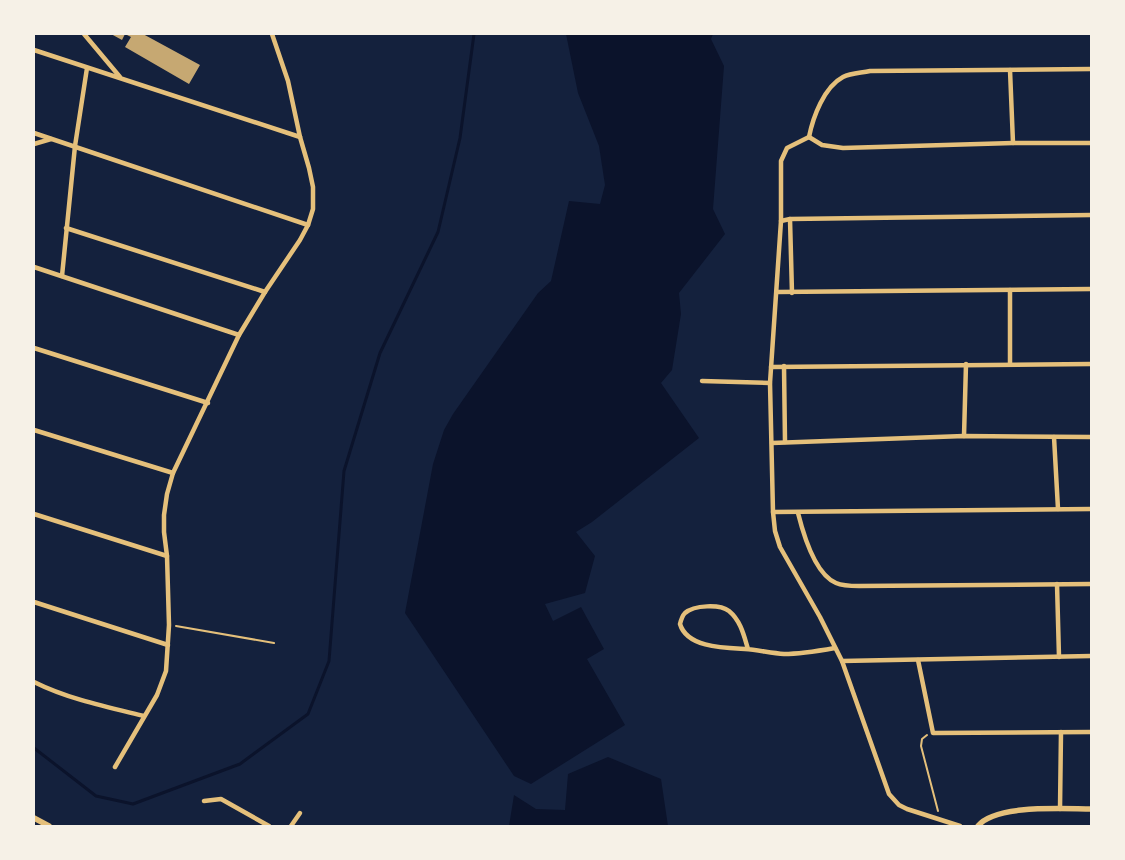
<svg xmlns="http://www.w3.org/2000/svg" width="1125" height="860" font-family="'Exo 2',sans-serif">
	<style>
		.water { fill: #0b132b }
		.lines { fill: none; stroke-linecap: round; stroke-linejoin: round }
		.stream { stroke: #0b132b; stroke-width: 3 }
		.building { fill: #c6a872 }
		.path { stroke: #e5c07b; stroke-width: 2 }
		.minor { stroke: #e5c07b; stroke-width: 4.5 }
		.tertiary { stroke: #e5c07b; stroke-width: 5.5 }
	</style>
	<rect width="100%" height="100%" fill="#14213d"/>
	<g class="water">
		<polygon points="566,34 713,34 711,39 724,66 713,209 725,234 679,293 681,314 672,370 661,383 699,438 592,522 576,532 595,556 585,593 545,604 553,621 581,607 604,649 587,659 625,725 531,784 514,776 405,613 433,464 444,430 453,414 538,293 551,281 569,201 600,204 605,185 599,146 578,93"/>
		<polygon points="608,757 661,779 668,826 509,826 514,795 536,809 565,810 568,774"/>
	</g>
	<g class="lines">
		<polyline class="stream" points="34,748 96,796 133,804 240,764 308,714 329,661 344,471 380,353 438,232 460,138 474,34"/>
	</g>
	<g class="building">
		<polygon points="111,34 125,34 122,40"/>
		<polygon points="125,34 143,34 200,65 189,84 125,47 131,37"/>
	</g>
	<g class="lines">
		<g class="path">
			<polyline points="176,626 274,643"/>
			<polyline points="927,735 922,739 921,746 938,811"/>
		</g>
		<g class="minor">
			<polyline points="84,34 120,77"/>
			<polyline points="34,50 300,137"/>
			<polyline points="1010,70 1013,143"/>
			<polyline points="34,133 308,225"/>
			<polyline points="809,137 787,148 781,161 781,221 770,383 773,512 775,531 780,547 820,617 842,661 889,794 899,805 907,809 960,826"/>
			<path d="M 809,137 C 813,117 824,87 843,77 C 851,73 861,73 870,71 L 1091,69"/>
			<polyline points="809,137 822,145 843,148 1013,143 1091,143"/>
			<polyline points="34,144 51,139"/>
			<polyline points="790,219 792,293"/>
			<polyline points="781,221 790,219 1091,215"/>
			<polyline points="66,228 265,292"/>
			<polyline points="34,267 239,335"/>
			<polyline points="62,276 75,146 87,68"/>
			<polyline points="777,292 1091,289"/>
			<polyline points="34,348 208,403"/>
			<polyline points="1010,363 1010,290"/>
			<polyline points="784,366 785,442"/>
			<polyline points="771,367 1091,364"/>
			<polyline points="702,381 770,383"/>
			<polyline points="34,430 173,473"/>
			<polyline points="964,436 966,364"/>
			<polyline points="1054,437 1058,509"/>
			<polyline points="772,443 964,436 1091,437"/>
			<polyline points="773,512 1091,509"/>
			<path d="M 798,513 C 803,533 815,574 836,583 C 843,586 851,586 859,586 L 1091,584"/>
			<polyline points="34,514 167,556"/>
			<polyline points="1057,584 1059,657"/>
			<polyline points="34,602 168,645"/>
			<path d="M 748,649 C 744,636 741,621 729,611 C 720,604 694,605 685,613 C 682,616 681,620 680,624 C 687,648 726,648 745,649 C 758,650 771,653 784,654 C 801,654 818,651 835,648"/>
			<polyline points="918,660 933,733 1091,732"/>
			<polyline points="842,661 1091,656"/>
			<path d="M 34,682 C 68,699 107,707 144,716"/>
			<polyline points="115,767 157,695 166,671 169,625 167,556 164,532 164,515 167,494 173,473 239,335 265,292 300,240 308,225 313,209 313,187 309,168 300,137 288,81 272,34"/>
			<polyline points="204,801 221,799 269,826"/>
			<polyline points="1060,809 1061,732"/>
			<polyline points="291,826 300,813"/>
		</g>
		<g class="tertiary">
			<polyline points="34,818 49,826"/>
			<path d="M 978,826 C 995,804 1064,809 1091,809"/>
		</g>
	</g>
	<rect width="1125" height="860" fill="none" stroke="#f6f1e7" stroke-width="70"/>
</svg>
